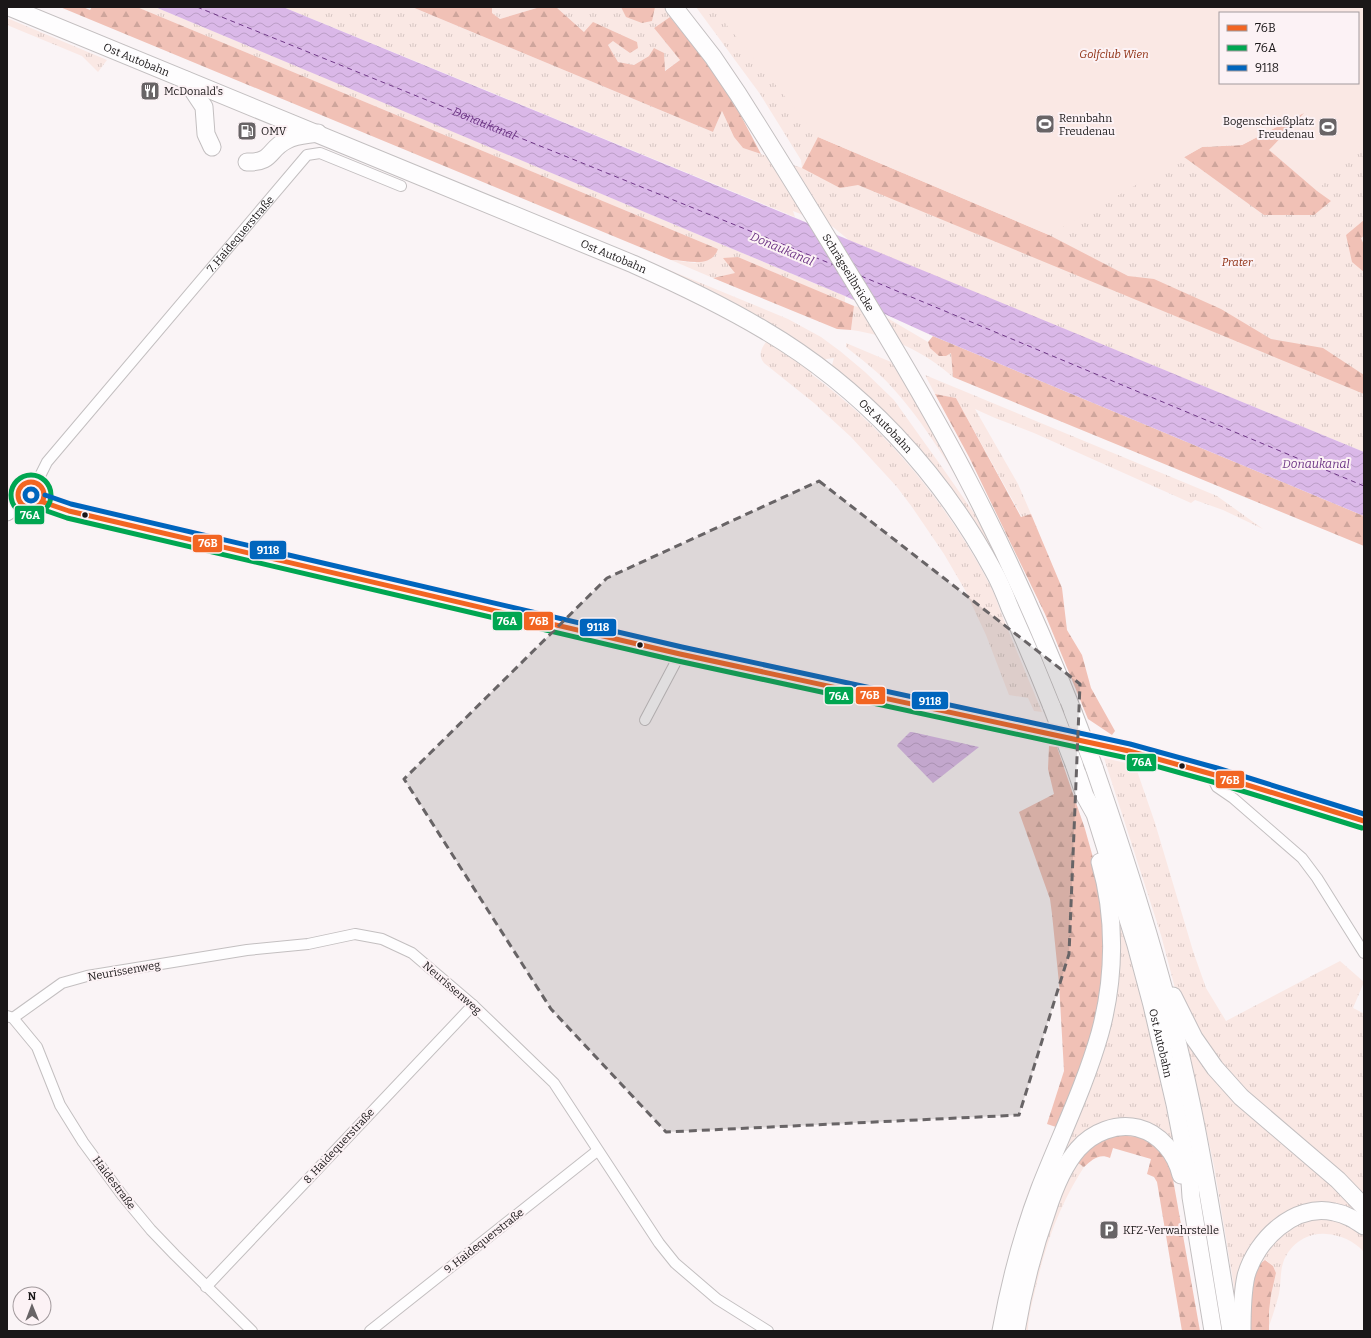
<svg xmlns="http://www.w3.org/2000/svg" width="1371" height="1338" font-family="Bitter,serif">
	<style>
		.grass { fill: url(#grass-tufts); fill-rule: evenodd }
		.forest { fill: url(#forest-firs) }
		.pitch { fill: #fae8e4; fill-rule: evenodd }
		.water { fill: url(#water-waves) }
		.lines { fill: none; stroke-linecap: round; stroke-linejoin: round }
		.ferry { stroke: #6f3887; stroke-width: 1; stroke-dasharray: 5 4; stroke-linecap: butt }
		.street-casing { stroke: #c3bfc0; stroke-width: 12 }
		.primary-casing { stroke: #c3bfc0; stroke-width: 17 }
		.highway-casing { stroke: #c3bfc0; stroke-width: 19 }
		.street { stroke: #fefdfe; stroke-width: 10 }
		.primary { stroke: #fefdfe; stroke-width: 15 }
		.highway { stroke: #fefdfe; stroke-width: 17 }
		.highway-bridge-casing { stroke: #c3bfc0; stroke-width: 19; stroke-linecap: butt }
		.highway-bridge { stroke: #fefdfe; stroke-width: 17 }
		.bus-1-casing { stroke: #fcf2f5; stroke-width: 8 }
		.bus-2-casing { stroke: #fcf2f5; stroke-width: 8 }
		.bus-3-casing { stroke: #fcf2f5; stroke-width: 8 }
		.bus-1 { stroke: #f26522; stroke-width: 5 }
		.bus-2 { stroke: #00a651; stroke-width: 5 }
		.bus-3 { stroke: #0065bd; stroke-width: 5 }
		.marked { fill: #686466; fill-opacity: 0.2; stroke: #686466; stroke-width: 3; stroke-dasharray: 8 5; stroke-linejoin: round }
		.bus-dot { fill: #1a1718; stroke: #fcf2f5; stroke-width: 1.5 }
		.labels { text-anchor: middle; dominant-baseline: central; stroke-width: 4; stroke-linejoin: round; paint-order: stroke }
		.park-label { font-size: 11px; font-style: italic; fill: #8e2e12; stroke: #fcf2f5 }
		.street-label { font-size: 11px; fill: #1a1718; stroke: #fcf2f5 }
		.poi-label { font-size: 11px; fill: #1a1718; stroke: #fcf2f5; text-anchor: start }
		.water-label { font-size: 12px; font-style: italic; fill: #6f3887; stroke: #fcf2f5 }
		.line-badge { stroke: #fcf2f5; stroke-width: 1.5 }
		.badge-label { font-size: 11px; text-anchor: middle; font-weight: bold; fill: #fff }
	</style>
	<defs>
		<pattern id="grass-tufts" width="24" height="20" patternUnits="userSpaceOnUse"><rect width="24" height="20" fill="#fae8e4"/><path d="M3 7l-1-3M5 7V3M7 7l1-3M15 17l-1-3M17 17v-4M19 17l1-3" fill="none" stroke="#d6c6c3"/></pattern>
		<pattern id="forest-firs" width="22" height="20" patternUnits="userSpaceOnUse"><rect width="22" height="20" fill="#f1c1b6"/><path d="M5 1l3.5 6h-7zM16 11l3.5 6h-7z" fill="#cea59c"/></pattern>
		<pattern id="water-waves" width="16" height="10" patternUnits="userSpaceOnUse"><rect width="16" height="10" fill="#dab8e8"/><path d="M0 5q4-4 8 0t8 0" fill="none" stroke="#ba9dc6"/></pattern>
	</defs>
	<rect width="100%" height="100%" fill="#faf4f6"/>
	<g class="grass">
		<polygon points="23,7 33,7 130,47 131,49 134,49 335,132 334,133"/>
		<path d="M 137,7 L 155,7 C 385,102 615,200 845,296 L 845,303 L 738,257 L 736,273 L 713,278 L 671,260 L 695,263 L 718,249 Z"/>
		<path d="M 283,7 L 412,7 L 713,132 L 722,111 L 734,137 L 743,148 L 802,168 L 801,160 L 760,94 L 696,7 L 1364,7 L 1364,452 L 850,241 L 833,227 L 793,211 L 795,217 ZM 1220,13 L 1358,13 L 1358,83 L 1220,83 Z"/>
		<polygon points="492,7 540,7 500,19 492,13"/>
		<polygon points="556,7 664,7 670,14 670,17 654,28 680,60 664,71 649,56 634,65 618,62 608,45 613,41 638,48 584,32"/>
		<polygon points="7,18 107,60 98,72 82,56 7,25"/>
		<polygon points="356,141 788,319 821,337 840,351 865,372 894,400 944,470 983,526 1049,674 1050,680 993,558 830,367 832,365 834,358 826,359 823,362"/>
		<path d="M 854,306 L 859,307 L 889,319 L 928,342 L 930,348 L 951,352 L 953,377 C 925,352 889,335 851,330 Z"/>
		<path d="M 766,342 L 775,346 L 813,372 L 811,374 C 885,428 946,502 989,583 C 996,596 1000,611 1006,625 C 1018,654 1030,683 1042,712 L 1034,711 L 1028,698 L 1009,695 L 986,635 L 965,590 L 944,554 L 912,507 L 897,487 L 851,437 L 814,403 L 764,363 C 758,355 761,349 766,342 Z"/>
		<path d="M 846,343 L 891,362 L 918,404 L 965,490 C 942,454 919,416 890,385 C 877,371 861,359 846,347 Z"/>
		<polygon points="925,375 1217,496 1263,529 1223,510 1195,500 1191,503 1034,433 995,418 975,409 1018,484 1031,514 1022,517 956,398 935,394"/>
		<polygon points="1104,758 1135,765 1155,823 1193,951 1206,988 1226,1021 1340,961 1364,982 1353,1008 1363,1013 1364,1012 1364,1201 1226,1076 1176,992 1161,935"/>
		<polygon points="1115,904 1147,1019 1174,1143 1074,1148 1012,1302"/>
		<polygon points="1185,1034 1364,1212 1364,1222 1344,1211 1274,1225 1237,1305 1214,1166"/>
		<path d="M 1075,1161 L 1084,1167 C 1059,1206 1047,1241 1036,1286 C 1033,1301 1028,1315 1028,1331 L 1020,1331 L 1040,1244 Z"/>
		<path d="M 1327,1217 L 1346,1221 L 1364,1233 L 1364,1252 C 1354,1241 1341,1235 1326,1234 C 1307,1232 1289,1245 1283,1263 C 1280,1272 1281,1284 1279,1294 C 1276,1305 1273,1315 1269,1326 L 1269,1311 L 1271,1295 L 1276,1273 L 1273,1266 L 1266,1260 L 1260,1263 C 1265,1255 1269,1245 1275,1238 C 1290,1224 1308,1219 1327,1217 Z"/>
	</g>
	<g class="forest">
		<path d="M 60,7 L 83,7 L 90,10 L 92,7 L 137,7 L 718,249 C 711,269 687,260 671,260 Z"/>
		<polygon points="412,7 492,7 492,13 500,19 540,7 556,7 584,32 593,22 637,42 638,48 630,53 613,41 608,45 618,62 634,65 649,56 654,48 664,53 665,71 680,60 654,28 670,17 703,58 730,95 761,154 743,148 734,137 722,111 713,132"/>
		<polygon points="621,7 655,7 652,21 642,23 626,17"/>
		<polygon points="1305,112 1317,191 1331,201 1314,215 1264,215 1184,157 1202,147 1242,145"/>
		<polygon points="818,137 1049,235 1128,276 1154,279 1221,309 1271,339 1323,348 1364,375 1364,394 858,185 840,188 802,168"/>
		<polygon points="1364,220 1364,236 1361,238 1364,245 1364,272 1352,262 1346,235"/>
		<polygon points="738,257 854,306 851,330 837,329 713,278 735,273 723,258"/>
		<polygon points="933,336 1364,516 1364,546 953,377 951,353 946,356 939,356 930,348 928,342"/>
		<polygon points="935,394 956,398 1021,517 1031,514 1062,588 1067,630 1082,655 1091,688 1115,731 1112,735 1088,719 1045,614 969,457"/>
		<polygon points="1049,746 1057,747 1085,829 1097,872 1105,909 1105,967 1092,1045 1059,1128 1047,1124 1064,1071 1059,983 1052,914 1050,899 1019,812 1054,794 1048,769"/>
		<path d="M 1115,1135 L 1140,1137 L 1160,1149 L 1171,1168 L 1200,1331 L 1182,1331 L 1157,1182 L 1154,1177 L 1147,1174 L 1151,1159 L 1113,1148 L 1110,1158 C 1099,1153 1092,1160 1084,1167 L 1075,1161 L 1094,1142 Z"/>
		<path d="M 1265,1260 L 1273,1266 L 1276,1273 L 1271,1295 L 1269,1311 L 1269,1331 L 1250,1331 C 1249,1313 1247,1270 1265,1260 Z"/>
	</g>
	<path class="pitch" d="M 712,7 L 1364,7 L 1364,141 L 1317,191 L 1269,150 L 1304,113 L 1242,145 L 1202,147 L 1049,235 L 818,137 ZM 1220,13 L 1358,13 L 1358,83 L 1220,83 Z"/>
	<g class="water">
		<polygon points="155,7 283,7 1364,452 1364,516 933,336 845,296"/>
		<polygon points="910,732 912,732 979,747 933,783 897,746 898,744"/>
	</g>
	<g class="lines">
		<g class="ferry">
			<path id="s1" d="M 197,7 L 834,265"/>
			<polyline points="861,276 1364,486"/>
		</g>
		<g class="street-casing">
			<g id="street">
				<path id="s2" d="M 37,484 L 40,476 L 47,462 L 307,155 L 320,153 L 401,186"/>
				<polyline points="645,720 680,654"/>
				<polyline points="1215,775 1214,781 1217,787 1233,798 1302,858 1317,878 1364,953"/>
				<polyline points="7,1016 13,1018 37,1047 60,1105 83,1142 122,1195 151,1230 175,1255 252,1331"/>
				<polyline points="13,1018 62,983 87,976 247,950 308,944 355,934 382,939 412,953 473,1005 554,1083 659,1243 675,1263 717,1299 768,1331"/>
				<polyline points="206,1287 473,1005"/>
				<polyline points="370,1331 597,1151"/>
			</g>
		</g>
		<g class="primary-casing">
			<g id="primary">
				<circle cx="31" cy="495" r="13"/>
				<polyline points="43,502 69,511 680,654 1129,751 1215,775 1364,821"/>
				<polyline points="7,513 20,502"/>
			</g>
		</g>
		<g class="highway-casing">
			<g id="highway">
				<path id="s3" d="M 9,7 L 633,264 C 678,284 722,305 764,330 C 861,387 940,472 993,570 C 1000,582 1005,595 1010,608 C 1025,641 1039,674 1052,707"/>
				<path id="s4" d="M 674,7 L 713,57 L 738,94 C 776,154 813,214 850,275 C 891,342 932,410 968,480 C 1007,555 1042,633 1073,712"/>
				<polyline points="186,80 204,107 206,134 212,147"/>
				<path d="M 247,162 C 273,163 268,149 287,140 C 296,135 308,135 318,133"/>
				<path id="s5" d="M 1074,764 L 1085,796 L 1095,814 L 1136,945 L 1152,1005 L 1175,1104 L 1190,1182 L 1191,1197 L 1213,1331"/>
				<path d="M 1094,767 C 1132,877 1167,988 1191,1102 C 1207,1178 1218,1254 1231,1331"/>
				<polyline points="1173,996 1194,1038 1215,1068 1241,1097 1338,1180 1364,1207"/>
				<path d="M 1001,1331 C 1010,1282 1022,1235 1040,1188 C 1060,1137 1085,1086 1100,1033 C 1115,978 1116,917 1100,862"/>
				<path d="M 1016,1331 C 1023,1290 1033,1250 1047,1211 C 1054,1189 1063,1166 1078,1149 C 1093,1132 1116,1123 1138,1128 C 1161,1134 1176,1154 1181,1175"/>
				<path d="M 1242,1331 C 1242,1313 1242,1294 1246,1276 C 1256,1240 1294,1203 1334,1212 C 1346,1214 1355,1220 1364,1226"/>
			</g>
		</g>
		<use href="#street" class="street"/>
		<use href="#primary" class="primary"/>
		<use href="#highway" class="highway"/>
		<g class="highway-bridge-casing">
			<g id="highway-bridge">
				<polyline points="1052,707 1074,764"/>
				<polyline points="1073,712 1094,767"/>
			</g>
		</g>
		<use href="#highway-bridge" class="highway-bridge"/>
		<g class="bus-1-casing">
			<g id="bus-1">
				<circle cx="31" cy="495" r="13"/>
				<polyline points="43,502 69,511 680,654 1129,751 1215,775 1364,821"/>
			</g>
		</g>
		<g class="bus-2-casing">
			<g id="bus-2">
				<circle cx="31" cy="495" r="20"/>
				<polyline points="41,509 67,518 678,661 1127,758 1213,782 1362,828"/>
			</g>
		</g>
		<g class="bus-3-casing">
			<g id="bus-3">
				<circle cx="31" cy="495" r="6"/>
				<polyline points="45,495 71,504 682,647 1130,744 1217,768 1364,814"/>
			</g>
		</g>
		<use href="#bus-1" class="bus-1"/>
		<use href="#bus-2" class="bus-2"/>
		<use href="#bus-3" class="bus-3"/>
	</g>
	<path class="marked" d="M 819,481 L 1080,684 L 1069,954 L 1019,1115 L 666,1132 L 551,1009 L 404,779 L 607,578 Z"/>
	<defs>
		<g id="restaurant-square" transform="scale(1)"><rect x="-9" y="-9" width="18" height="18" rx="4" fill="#686466" stroke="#fcf2f5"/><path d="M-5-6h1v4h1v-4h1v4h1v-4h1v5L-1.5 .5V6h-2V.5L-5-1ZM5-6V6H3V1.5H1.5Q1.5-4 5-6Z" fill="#fff"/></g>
		<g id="stadium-square" transform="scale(1)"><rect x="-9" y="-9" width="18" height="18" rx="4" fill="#686466" stroke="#fcf2f5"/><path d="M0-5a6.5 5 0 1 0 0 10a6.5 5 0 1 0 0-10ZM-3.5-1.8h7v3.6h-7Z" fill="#fff"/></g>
		<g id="fuel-square" transform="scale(1)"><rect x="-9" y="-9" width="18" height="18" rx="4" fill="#686466" stroke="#fcf2f5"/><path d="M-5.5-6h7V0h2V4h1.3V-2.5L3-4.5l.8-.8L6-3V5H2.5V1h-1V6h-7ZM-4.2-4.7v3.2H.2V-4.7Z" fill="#fff"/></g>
		<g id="parking-square" transform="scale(1)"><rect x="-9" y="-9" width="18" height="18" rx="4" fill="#686466" stroke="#fcf2f5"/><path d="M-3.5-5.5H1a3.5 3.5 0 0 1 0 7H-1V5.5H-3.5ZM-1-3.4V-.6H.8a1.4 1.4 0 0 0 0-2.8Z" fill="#fff"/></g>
	</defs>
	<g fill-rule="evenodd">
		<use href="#restaurant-square" x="150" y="91"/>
		<use href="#stadium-square" x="1045" y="124"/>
		<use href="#stadium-square" x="1328" y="127"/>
		<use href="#fuel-square" x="247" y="131"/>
		<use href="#parking-square" x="1109" y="1230"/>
	</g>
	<g class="bus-dot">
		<circle cx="85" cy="515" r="3.5"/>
		<circle cx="640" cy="645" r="3.5"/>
		<circle cx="1182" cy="766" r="3.5"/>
	</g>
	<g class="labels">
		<g class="park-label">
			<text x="1114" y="54">Golfclub Wien</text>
			<text x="1237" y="262">Prater</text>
		</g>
		<g class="street-label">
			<text stroke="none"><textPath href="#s3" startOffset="138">Ost Autobahn</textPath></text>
			<text stroke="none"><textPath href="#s2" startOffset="323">7. Haidequerstraße</textPath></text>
			<text stroke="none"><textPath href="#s3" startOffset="654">Ost Autobahn</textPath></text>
			<text stroke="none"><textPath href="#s4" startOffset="318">Schrägseilbrücke</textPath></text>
			<text stroke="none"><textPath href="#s3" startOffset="977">Ost Autobahn</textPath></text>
			<text transform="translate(124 971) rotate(-10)">Neurissenweg</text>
			<text transform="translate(452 988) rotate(41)">Neurissenweg</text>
			<text stroke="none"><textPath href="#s5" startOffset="293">Ost Autobahn</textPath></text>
			<text transform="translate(339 1146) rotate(-47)">8. Haidequerstraße</text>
			<text transform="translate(114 1183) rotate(53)">Haidestraße</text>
			<text transform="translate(484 1241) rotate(-38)">9. Haidequerstraße</text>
		</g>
		<g class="poi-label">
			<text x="164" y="91">McDonald's</text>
			<text x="1059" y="118">Rennbahn<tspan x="1059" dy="13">Freudenau</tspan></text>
			<text x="1314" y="121" text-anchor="end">Bogenschießplatz<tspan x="1314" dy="13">Freudenau</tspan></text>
			<text x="261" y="131">OMV</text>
			<text x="1123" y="1230">KFZ-Verwahrstelle</text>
		</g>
		<g class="water-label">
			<text stroke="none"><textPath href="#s1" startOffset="310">Donaukanal</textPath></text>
			<text transform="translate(782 249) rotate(23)">Donaukanal</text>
			<text x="1316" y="464">Donaukanal</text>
		</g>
	</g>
	<g class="line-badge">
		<rect x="14" y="505" width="31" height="20" rx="4" fill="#00a651"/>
		<rect x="192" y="534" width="31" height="19" rx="4" fill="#f26522"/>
		<rect x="249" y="540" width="38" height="20" rx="4" fill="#0065bd"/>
		<rect x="523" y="611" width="31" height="20" rx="4" fill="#f26522"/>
		<rect x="492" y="611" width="31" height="20" rx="4" fill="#00a651"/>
		<rect x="579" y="618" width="38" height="19" rx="4" fill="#0065bd"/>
		<rect x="855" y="686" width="31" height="19" rx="4" fill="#f26522"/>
		<rect x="824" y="686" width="30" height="19" rx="4" fill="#00a651"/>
		<rect x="911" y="691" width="38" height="19" rx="4" fill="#0065bd"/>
		<rect x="1126" y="753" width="31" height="19" rx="4" fill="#00a651"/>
		<rect x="1215" y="770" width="30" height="19" rx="4" fill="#f26522"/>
	</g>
	<g class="badge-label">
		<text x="30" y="519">76A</text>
		<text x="208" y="547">76B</text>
		<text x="268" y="554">9118</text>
		<text x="539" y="625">76B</text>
		<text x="507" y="625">76A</text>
		<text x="598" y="631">9118</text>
		<text x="870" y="699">76B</text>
		<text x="839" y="700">76A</text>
		<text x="930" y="705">9118</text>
		<text x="1142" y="766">76A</text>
		<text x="1230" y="784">76B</text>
	</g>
	<rect width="1371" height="1338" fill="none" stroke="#1a1718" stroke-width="16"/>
	<rect x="1219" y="12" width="140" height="72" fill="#fcf2f5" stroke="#a29a9d"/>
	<rect x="1227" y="25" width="20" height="6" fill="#f26522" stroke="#a29a9d"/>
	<text x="1255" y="32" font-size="12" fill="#1a1718">76B</text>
	<rect x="1227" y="45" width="20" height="6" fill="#00a651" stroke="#a29a9d"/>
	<text x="1255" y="52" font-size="12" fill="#1a1718">76A</text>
	<rect x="1227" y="65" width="20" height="6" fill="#0065bd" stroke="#a29a9d"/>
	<text x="1255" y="72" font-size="12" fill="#1a1718">9118</text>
	<g transform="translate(32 1306) rotate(359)"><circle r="19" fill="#fcf2f5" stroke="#a29a9d"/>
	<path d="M0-3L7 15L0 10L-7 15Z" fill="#686466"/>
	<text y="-6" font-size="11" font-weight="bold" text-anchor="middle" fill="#1a1718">N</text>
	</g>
</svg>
